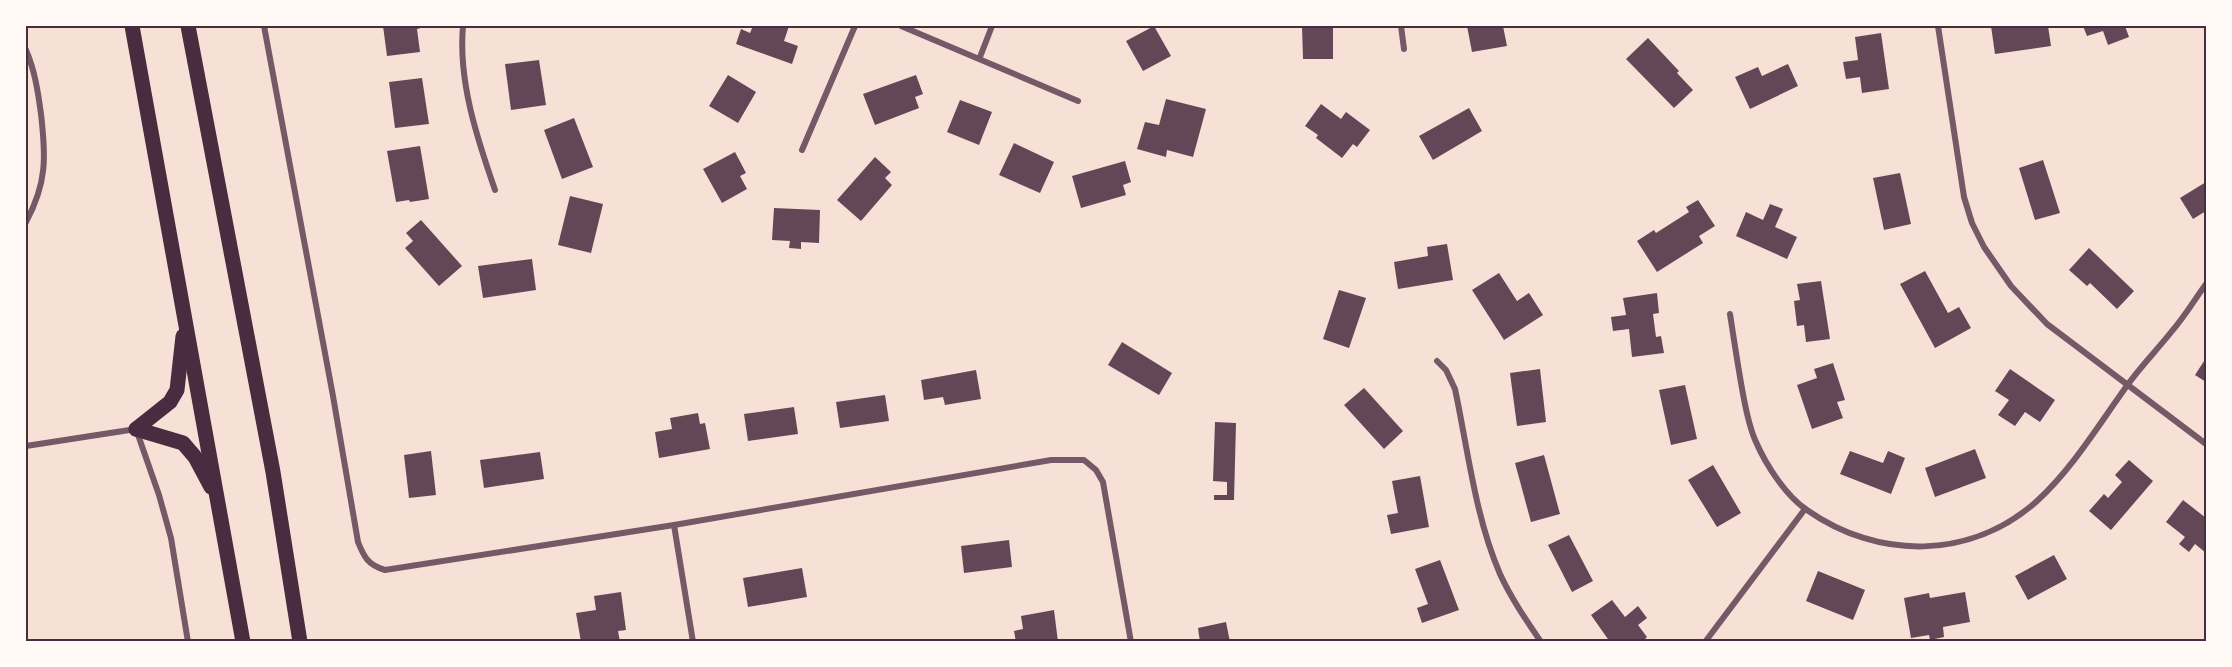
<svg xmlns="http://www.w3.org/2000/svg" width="2232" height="667" font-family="Rubik,sans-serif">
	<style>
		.building { fill: #644757 }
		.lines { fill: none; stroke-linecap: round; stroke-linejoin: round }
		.minor { stroke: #755966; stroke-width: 6 }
		.motorway { stroke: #4a2c40; stroke-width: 15 }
		.neatline { fill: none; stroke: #4a2c40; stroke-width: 2 }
	</style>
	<rect width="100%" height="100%" fill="#f7e1d7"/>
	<g class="building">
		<polygon points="383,26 421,26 421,28 417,29 420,52 387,56"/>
		<polygon points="753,26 789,26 784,41 798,46 792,64 736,44 741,29 750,33"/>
		<polygon points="1154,26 1171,56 1143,71 1126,41"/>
		<polygon points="1302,26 1333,26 1333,59 1303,59"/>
		<polygon points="1467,26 1503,26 1507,46 1472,52"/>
		<polygon points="1991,26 2048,26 2051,46 1995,54"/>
		<polygon points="2083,26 2125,26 2129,37 2108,45 2103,31 2087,36"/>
		<polygon points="1881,33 1889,89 1862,93 1860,77 1846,79 1843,62 1858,60 1855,37"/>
		<polygon points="1648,38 1679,71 1677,73 1693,90 1674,108 1626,59"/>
		<polygon points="539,60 546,105 511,110 505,64"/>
		<polygon points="1788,64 1798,86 1750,109 1735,77 1758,67 1762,76"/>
		<polygon points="728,75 756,92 738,123 709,106"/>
		<polygon points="916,75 923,94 915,97 919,108 875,125 863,94"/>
		<polygon points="422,78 429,124 395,128 389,82"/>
		<polygon points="1166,99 1206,109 1193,157 1167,150 1166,157 1137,149 1145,122 1159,125"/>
		<polygon points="960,100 992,112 979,145 947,132"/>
		<polygon points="1321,104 1341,119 1346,112 1370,130 1357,147 1353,144 1342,158 1316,138 1318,135 1305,126"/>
		<polygon points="1469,108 1482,131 1433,160 1419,136"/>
		<polygon points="574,118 593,167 562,179 544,130"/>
		<polygon points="1014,143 1054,162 1040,193 999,175"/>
		<polygon points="420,146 429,199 410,202 409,200 396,202 387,151"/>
		<polygon points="735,152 746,173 740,176 747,189 722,203 703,169"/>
		<polygon points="875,157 891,172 885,178 892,185 861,221 837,200"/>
		<polygon points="2043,160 2060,213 2035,220 2019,168"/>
		<polygon points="1125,161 1131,182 1123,185 1126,195 1081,208 1072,176"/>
		<polygon points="1900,173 1911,224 1884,230 1873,178"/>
		<polygon points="2206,182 2206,211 2193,219 2180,198"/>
		<polygon points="570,196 603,204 591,253 558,245"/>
		<polygon points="1698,200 1715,226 1699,236 1703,243 1657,272 1637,241 1654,230 1656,233 1689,212 1686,207"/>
		<polygon points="1770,204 1783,209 1775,227 1797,237 1787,259 1736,236 1746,212 1763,220"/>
		<polygon points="774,208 820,210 819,243 801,242 801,249 789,248 790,241 772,240"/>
		<polygon points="421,220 462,266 439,286 405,248 413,241 406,233"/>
		<polygon points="1447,244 1453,280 1398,289 1394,262 1428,256 1427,247"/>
		<polygon points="2089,248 2134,291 2117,309 2090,283 2087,286 2069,270"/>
		<polygon points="532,259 536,290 483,298 478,266"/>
		<polygon points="1925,271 1948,313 1959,307 1971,328 1935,348 1900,284"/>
		<polygon points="1499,273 1517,301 1529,293 1543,315 1504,340 1472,290"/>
		<polygon points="1821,281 1830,339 1806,342 1804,325 1797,326 1794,301 1800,300 1797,284"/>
		<polygon points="1339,290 1366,298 1349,348 1323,339"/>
		<polygon points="1657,293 1659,313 1653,314 1656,337 1661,336 1664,353 1632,357 1629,329 1613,331 1611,317 1626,315 1623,298"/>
		<polygon points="1122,342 1172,373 1159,395 1108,365"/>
		<polygon points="2206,358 2206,382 2195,375"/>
		<polygon points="1833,363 1845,400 1837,402 1843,418 1812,429 1797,385 1817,378 1814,369"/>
		<polygon points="1540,369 1546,422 1517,426 1510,373"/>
		<polygon points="2010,369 2055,400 2040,422 2025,412 2015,426 1998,415 2009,400 1995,391"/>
		<polygon points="976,370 981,399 945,405 943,397 924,400 921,380"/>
		<polygon points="1685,385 1697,439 1671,445 1659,390"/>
		<polygon points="1364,388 1403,431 1384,449 1344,405"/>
		<polygon points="885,395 889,421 840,428 836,402"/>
		<polygon points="794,407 798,434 748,441 744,414"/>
		<polygon points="698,413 700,424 705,423 710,449 659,458 655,432 672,429 670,418"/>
		<polygon points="1215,422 1236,423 1234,500 1214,500 1214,495 1227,495 1227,482 1213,481"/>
		<polygon points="1975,449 1986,478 1935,497 1925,468"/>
		<polygon points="431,451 436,495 409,498 404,455"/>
		<polygon points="1850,451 1883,463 1888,451 1905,458 1891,494 1840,474"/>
		<polygon points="540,452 544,479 484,488 480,460"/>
		<polygon points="1544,455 1560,514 1531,522 1515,463"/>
		<polygon points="2129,460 2153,481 2111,530 2089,511 2104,494 2108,498 2122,482 2115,475"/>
		<polygon points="1713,465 1741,513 1717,527 1688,480"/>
		<polygon points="1420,476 1429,527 1391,534 1387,515 1398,513 1392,481"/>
		<polygon points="2183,500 2206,518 2206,553 2195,544 2189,552 2179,544 2185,537 2166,522"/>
		<polygon points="1569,535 1593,581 1572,592 1548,545"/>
		<polygon points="1009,540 1012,567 964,573 961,546"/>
		<polygon points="2054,555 2067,579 2028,600 2015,576"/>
		<polygon points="1440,560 1459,610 1422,623 1417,608 1428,604 1415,569"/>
		<polygon points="802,568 807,597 748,607 743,578"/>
		<polygon points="1818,571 1865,590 1853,620 1806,601"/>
		<polygon points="621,592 626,630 618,631 620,642 602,642 602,639 581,642 576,613 596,610 594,596"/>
		<polygon points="1965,592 1970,622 1943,627 1944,637 1930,640 1929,635 1911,638 1904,598 1929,593 1930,598"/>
		<polygon points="1612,600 1625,617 1638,606 1647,618 1638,625 1647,637 1642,642 1610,642 1591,615"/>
		<polygon points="1054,610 1058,642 1016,642 1014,631 1023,629 1021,616"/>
		<polygon points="1226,622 1230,642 1200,642 1198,628"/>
	</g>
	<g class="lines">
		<g class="minor">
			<path d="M 264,26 L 333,396 L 358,542 C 364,557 368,565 385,570 L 674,525 L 1051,460 L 1084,460 L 1096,470 L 1103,482 L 1131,642"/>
			<path d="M 463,26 C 458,81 477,138 495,190"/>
			<polyline points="901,26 1078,101"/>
			<polyline points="1401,26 1404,49"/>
			<polyline points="1938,26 1964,197 1972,223 1984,247 2011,286 2047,324 2206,444"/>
			<path d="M 26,50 C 35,71 38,92 41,114 C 46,157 47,183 26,222"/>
			<polyline points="980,57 992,26"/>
			<polyline points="802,150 855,26"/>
			<path d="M 1730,314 C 1734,340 1738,367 1743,394 C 1746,410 1749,427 1756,442 C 1766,465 1786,496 1807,510 C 1878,560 1971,560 2037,501 C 2072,469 2098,426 2126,387 C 2140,367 2157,350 2172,331 C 2185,316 2195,299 2206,284"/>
			<path d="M 1437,361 L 1446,370 L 1455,389 C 1468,450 1475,516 1500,574 C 1511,598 1526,620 1541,642"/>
			<polyline points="26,446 136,429 159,495 171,538 188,642"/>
			<polyline points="674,525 693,642"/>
			<polyline points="1705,642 1805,509"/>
		</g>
		<g class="motorway">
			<polyline points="132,26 243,642"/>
			<polyline points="188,26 273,472 300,642"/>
			<polyline points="136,429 170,402 177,390 183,336"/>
			<polyline points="136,429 183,443 195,457 211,487"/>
		</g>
	</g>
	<rect width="2232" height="667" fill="none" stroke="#fffaf5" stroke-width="54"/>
	<rect x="27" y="27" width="2178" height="613" class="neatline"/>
</svg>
